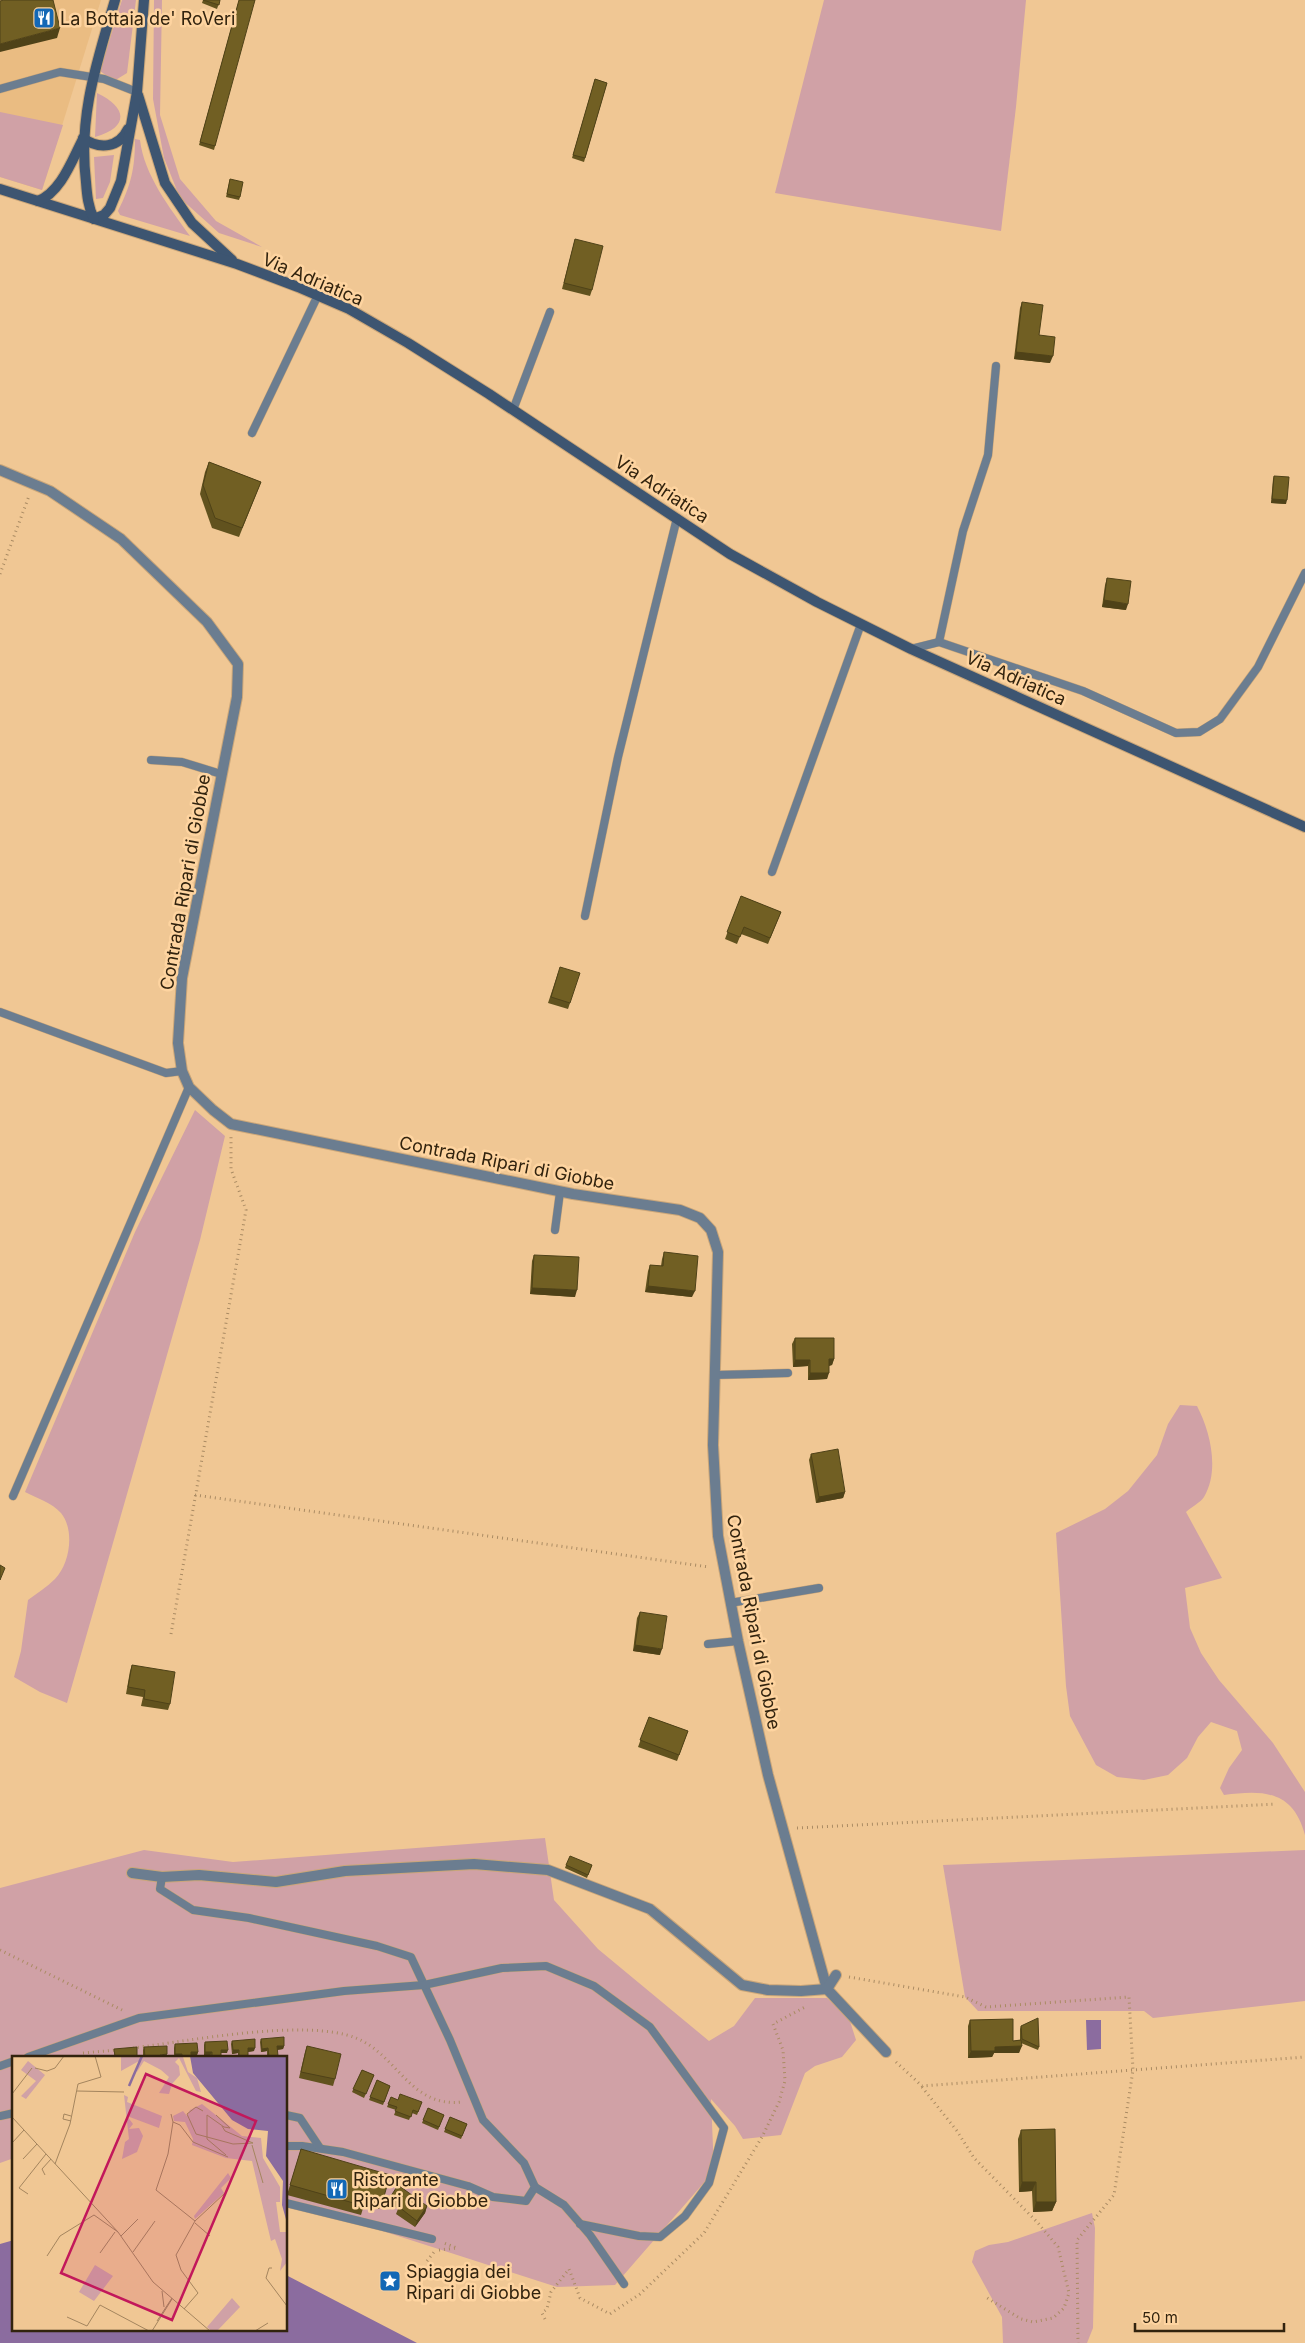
<svg xmlns="http://www.w3.org/2000/svg" width="1305" height="2343" font-family="Inter,sans-serif">
	<style>
		.built { fill: #eabc82 }
		.green { fill: #d0a1a6 }
		.water { fill: #8b6c9f }
		.lines { fill: none; stroke-linecap: round; stroke-linejoin: round }
		.lane-casing { stroke: #caa679; stroke-width: 9 }
		.street-casing { stroke: #caa679; stroke-width: 12 }
		.secondary-casing { stroke: #caa679; stroke-width: 12 }
		.path { stroke: #aa8b63; stroke-width: 3; stroke-dasharray: 1 4; stroke-linecap: butt }
		.lane { stroke: #6b7d90; stroke-width: 8 }
		.street { stroke: #6b7d90; stroke-width: 10 }
		.secondary { stroke: #3d5571; stroke-width: 10 }
		.wall { fill: #61521e }
		.shaded-wall { fill: #4f4218 }
		.building { fill: #715f23; stroke: #4f4218 }
		.labels { text-anchor: middle; dominant-baseline: central; stroke-width: 5; stroke-linejoin: round; paint-order: stroke }
		.poi-label { font-size: 18px; fill: #32230e; stroke: #fed4a0; text-anchor: start }
		.street-label { font-size: 18px; fill: #32230e; stroke: #fed4a0 }
		.inset-river { fill: none; stroke: #8b6c9f; stroke-width: 2.5 }
		.inset-road { fill: none; stroke: #a4855e; stroke-width: 1 }
		.view { fill: #c2185b; fill-opacity: 0.15; stroke: #c2185b; stroke-width: 2.5 }
		.inset-edge { fill: none; stroke: #32230e; stroke-width: 2.5 }
	</style>
	<rect width="100%" height="100%" fill="#f0c794"/>
	<polygon class="built" points="0,0 101,0 42,190 0,177"/>
	<g class="green">
		<polygon points="122,0 136,0 127,73 114,81 100,71"/>
		<polygon points="154,0 162,0 160,115 180,179 216,221 262,247 219,233 180,198 164,158 153,99"/>
		<polygon points="824,0 1026,0 1016,107 1001,231 775,193"/>
		<path d="M 97,93 C 127,107 130,127 95,137 Z"/>
		<polygon points="0,112 63,125 42,190 0,177"/>
		<path d="M 135,139 L 140,140 C 144,175 170,208 190,236 L 120,215 L 118,211 C 131,185 135,169 135,139 Z"/>
		<polygon points="114,155 110,182 103,198 96,199 94,157"/>
		<path d="M 195,1110 L 225,1136 L 200,1240 L 67,1703 L 40,1692 L 14,1677 L 21,1651 L 28,1600 C 37,1593 47,1587 55,1579 C 70,1564 75,1530 61,1513 C 52,1503 37,1498 25,1492 L 135,1232 Z"/>
		<path d="M 1180,1405 L 1197,1406 C 1210,1431 1220,1470 1204,1497 C 1200,1503 1191,1507 1186,1512 L 1222,1578 L 1185,1588 L 1190,1628 L 1201,1653 L 1219,1680 L 1273,1743 L 1305,1792 L 1305,1835 C 1293,1790 1263,1790 1224,1795 L 1220,1788 L 1229,1768 L 1242,1750 L 1237,1731 L 1211,1722 L 1198,1737 L 1187,1758 L 1168,1775 L 1144,1780 L 1117,1777 L 1096,1765 L 1070,1716 L 1066,1686 L 1056,1533 L 1105,1509 L 1128,1491 L 1157,1455 L 1168,1424 Z"/>
		<polygon points="545,1838 554,1900 598,1949 709,2041 734,2026 755,1998 827,1998 849,2018 856,2040 842,2057 815,2066 805,2073 781,2135 743,2139 735,2126 711,2099 714,2171 615,2285 557,2287 286,2200 286,2057 14,2057 14,2158 0,2163 0,1888 144,1850 233,1862"/>
		<polygon points="1305,1850 1305,2001 1153,2018 1144,2011 978,2011 965,1997 943,1865"/>
		<polygon points="1092,2213 1095,2228 1093,2328 1087,2343 1003,2343 1002,2317 972,2262 975,2251 989,2245 1008,2242"/>
	</g>
	<g class="water">
		<polygon points="1086,2020 1101,2020 1101,2049 1087,2050"/>
		<polygon points="14,2240 14,2329 286,2329 286,2275 417,2343 0,2343 0,2244"/>
	</g>
	<g class="lines">
		<g class="lane-casing">
			<g id="lane">
				<polyline points="0,89 60,72 104,79 137,92"/>
				<polyline points="513,410 550,312"/>
				<polyline points="252,433 318,295"/>
				<polyline points="939,642 963,531 988,455 996,366"/>
				<polyline points="911,649 939,642 1083,691 1176,733 1199,732 1220,719 1258,667 1305,573"/>
				<polyline points="151,760 182,762 221,774"/>
				<polyline points="772,872 861,624"/>
				<polyline points="585,916 618,757 677,518"/>
				<polyline points="0,1012 166,1073 182,1071"/>
				<polyline points="555,1230 560,1192"/>
				<polyline points="714,1375 788,1373"/>
				<polyline points="13,1496 189,1087"/>
				<polyline points="730,1603 819,1588"/>
				<polyline points="708,1644 738,1641"/>
				<polyline points="162,1877 160,1889 193,1910 249,1918 377,1946 411,1957 450,2040 483,2120 524,2163 535,2187 526,2201 493,2197 468,2186 343,2152 302,2146 286,2146"/>
				<polyline points="28,2057 139,2018 344,1991 424,1985 502,1968 546,1966 594,1986 650,2027 724,2128 709,2183 685,2216 660,2237 639,2236 580,2224"/>
				<polyline points="0,2066 14,2061"/>
				<polyline points="286,2115 300,2118 320,2148"/>
				<polyline points="0,2116 14,2113"/>
				<polyline points="535,2187 564,2205 590,2235 624,2284"/>
				<polyline points="286,2203 432,2239"/>
			</g>
		</g>
		<g class="street-casing">
			<g id="street">
				<polyline points="0,470 50,491 121,539 207,622 238,664 237,697 182,978 178,1043 182,1071 189,1087 213,1110 231,1124 573,1194 680,1210 700,1218 711,1230 718,1252 713,1445 718,1536 738,1641 768,1775 827,1989 886,2052"/>
				<polyline points="132,1873 162,1877 199,1875 276,1882 345,1871 474,1864 548,1870 650,1909 742,1985 768,1990 801,1991 827,1989 836,1975"/>
			</g>
		</g>
		<g class="secondary-casing">
			<g id="secondary">
				<polyline points="138,95 165,183 192,223 232,260"/>
				<path d="M 83,138 C 99,150 119,148 128,129"/>
				<polyline points="0,189 237,264 298,287 349,309 408,343 489,394 730,554 817,602 911,649 1305,827"/>
				<path d="M 38,201 C 61,192 72,160 83,139"/>
				<polyline points="94,219 104,215 110,208 121,181 137,92 144,0"/>
				<path d="M 94,219 C 88,207 87,195 86,182 C 78,116 97,62 115,0"/>
			</g>
		</g>
		<g class="path">
			<polyline points="0,574 29,496"/>
			<polyline points="195,1495 709,1567"/>
			<polyline points="171,1634 246,1210 231,1169 231,1137"/>
			<polyline points="797,1828 1276,1804"/>
			<polyline points="0,1950 122,2010"/>
			<polyline points="849,1977 965,1997 986,2007 1129,1997 1133,2070 1114,2195 1077,2240 1078,2343"/>
			<path d="M 133,2048 C 189,2041 306,2018 356,2038 C 398,2055 410,2108 462,2102"/>
			<polyline points="83,2053 117,2050"/>
			<polyline points="896,2062 922,2086 1305,2057"/>
			<polyline points="922,2087 957,2131 974,2158 1038,2223 1058,2247 1069,2293 1064,2308 1053,2318 1033,2322 1021,2319 984,2296"/>
			<polyline points="439,2250 457,2248 444,2243"/>
			<polyline points="427,2261 434,2252"/>
			<polyline points="545,2319 542,2313 547,2309 551,2292 569,2269 580,2298 610,2314 640,2294 704,2233 762,2137 779,2102 785,2081 783,2050 773,2024 807,2006"/>
		</g>
		<use href="#lane" class="lane"/>
		<use href="#street" class="street"/>
		<use href="#secondary" class="secondary"/>
	</g>
	<g class="wall">
		<polygon points="203,0 220,0 217,9 202,3"/>
		<polygon points="239,0 215,146 214,150 199,145"/>
		<polygon points="595,79 607,83 584,162 572,158"/>
		<polygon points="230,179 240,197 239,200 226,197"/>
		<polygon points="575,239 592,290 590,296 562,289"/>
		<polygon points="1022,302 1039,335 1050,363 1014,359 1020,308"/>
		<polygon points="209,462 261,482 239,537 212,528 200,494 205,472"/>
		<polygon points="1274,476 1286,504 1271,503 1273,479"/>
		<polygon points="1107,578 1126,610 1102,607 1105,585"/>
		<polygon points="741,896 781,912 768,944 741,934 737,944 725,939"/>
		<polygon points="558,973 570,1003 568,1009 548,1003"/>
		<polygon points="664,1252 692,1297 645,1292 648,1271 650,1265 661,1266 662,1259"/>
		<polygon points="534,1255 575,1297 530,1294 532,1261"/>
		<polygon points="795,1338 834,1359 832,1365 829,1366 827,1379 808,1380 808,1366 793,1367 792,1344"/>
		<polygon points="811,1454 845,1492 843,1498 816,1503 809,1460"/>
		<polygon points="640,1612 660,1655 633,1651 637,1618"/>
		<polygon points="132,1665 170,1704 168,1710 141,1706 143,1697 126,1694 130,1671"/>
		<polygon points="649,1717 688,1731 677,1761 638,1747"/>
		<polygon points="566,1865 592,1865 587,1878 565,1868"/>
		<polygon points="970,2020 1013,2041 1020,2040 1020,2029 1021,2026 1039,2047 1038,2050 1021,2043 1019,2053 994,2053 992,2057 968,2058 968,2026"/>
		<polygon points="261,2039 284,2046 283,2049 277,2050 277,2057 267,2057 267,2051 261,2052 260,2042"/>
		<polygon points="232,2041 254,2051 248,2052 248,2057 238,2057 238,2053 232,2054 231,2044"/>
		<polygon points="205,2042 227,2053 221,2053 221,2057 211,2057 210,2055 204,2055 204,2045"/>
		<polygon points="175,2044 198,2052 197,2055 191,2055 191,2057 174,2057 174,2048"/>
		<polygon points="307,2046 335,2079 333,2086 299,2078 305,2052"/>
		<polygon points="144,2047 166,2057 143,2057 143,2050"/>
		<polygon points="362,2070 374,2075 364,2098 352,2092"/>
		<polygon points="377,2080 390,2086 383,2105 369,2100"/>
		<polygon points="391,2097 398,2100 422,2102 417,2115 412,2113 409,2120 394,2115 396,2110 387,2107"/>
		<polygon points="428,2108 444,2115 438,2130 422,2123"/>
		<polygon points="450,2117 467,2124 461,2139 444,2132"/>
		<polygon points="1021,2130 1056,2202 1052,2211 1033,2212 1032,2191 1019,2192 1018,2139"/>
		<polygon points="301,2149 383,2200 379,2209 364,2205 361,2215 287,2195"/>
		<polygon points="391,2196 427,2206 425,2213 415,2227 396,2214 398,2209 388,2202"/>
	</g>
	<g class="shaded-wall">
		<polygon points="60,28 57,38 0,52 0,44"/>
		<polygon points="1016,352 1053,356 1050,363 1014,359"/>
		<polygon points="1272,499 1287,500 1286,504 1271,503"/>
		<polygon points="1104,600 1128,604 1126,610 1102,607"/>
		<polygon points="648,1286 695,1291 692,1297 645,1292"/>
		<polygon points="532,1288 577,1290 575,1297 530,1294"/>
		<polygon points="829,1359 834,1359 832,1365 827,1366"/>
		<polygon points="795,1360 810,1360 808,1366 793,1367"/>
		<polygon points="810,1373 829,1373 827,1379 808,1380"/>
		<polygon points="845,1492 843,1498 816,1503 819,1497"/>
		<polygon points="635,1645 662,1649 660,1655 633,1651"/>
		<polygon points="277,2046 284,2046 283,2049 276,2050"/>
		<polygon points="1022,2046 1019,2053 994,2053 992,2057 968,2058 971,2051 995,2047"/>
		<polygon points="248,2048 255,2048 254,2051 247,2052"/>
		<polygon points="268,2048 267,2051 261,2052 262,2049"/>
		<polygon points="221,2050 228,2050 227,2053 219,2053"/>
		<polygon points="233,2050 239,2050 238,2053 232,2054"/>
		<polygon points="191,2052 198,2052 197,2055 189,2055"/>
		<polygon points="205,2052 212,2052 210,2055 204,2055"/>
		<polygon points="167,2054 166,2057 159,2057 160,2055"/>
		<polygon points="175,2054 182,2054 181,2057 175,2057"/>
		<polygon points="1022,2182 1036,2182 1032,2191 1019,2192"/>
		<polygon points="1036,2202 1056,2202 1052,2211 1033,2212"/>
		<polygon points="427,2206 425,2213 415,2227 417,2221"/>
	</g>
	<g class="building">
		<polygon points="4,0 53,0 60,28 0,44 0,1"/>
		<polygon points="203,0 220,0 219,5"/>
		<polygon points="239,0 255,0 215,146 200,142"/>
		<polygon points="595,79 607,83 585,158 573,155"/>
		<polygon points="230,179 243,182 240,197 227,194"/>
		<polygon points="575,239 603,246 592,290 564,283"/>
		<polygon points="1022,302 1043,305 1039,335 1055,337 1053,356 1016,352"/>
		<polygon points="209,462 261,482 242,528 215,518 203,485"/>
		<polygon points="1274,476 1289,477 1287,500 1272,499"/>
		<polygon points="1107,578 1131,581 1128,604 1104,600"/>
		<polygon points="741,896 781,912 770,938 744,927 740,937 727,932"/>
		<polygon points="560,967 580,973 570,1003 551,997"/>
		<polygon points="664,1252 698,1256 695,1291 648,1286 650,1265 663,1266"/>
		<polygon points="534,1255 579,1257 577,1290 532,1288"/>
		<polygon points="795,1338 834,1338 834,1359 829,1359 829,1373 810,1373 810,1360 795,1360"/>
		<polygon points="838,1449 845,1492 819,1497 811,1454"/>
		<polygon points="0,1565 5,1568 0,1580"/>
		<polygon points="640,1612 667,1616 662,1649 635,1645"/>
		<polygon points="132,1665 175,1672 170,1704 144,1699 145,1690 128,1687"/>
		<polygon points="649,1717 688,1731 679,1755 640,1740"/>
		<polygon points="570,1856 592,1865 588,1875 566,1865"/>
		<polygon points="1038,2018 1039,2047 1022,2039 1021,2026"/>
		<polygon points="1013,2019 1013,2041 1021,2040 1022,2046 995,2047 995,2051 971,2051 970,2020"/>
		<polygon points="284,2037 284,2046 277,2046 278,2056 269,2057 268,2048 262,2049 261,2039"/>
		<polygon points="255,2039 255,2048 248,2048 248,2057 239,2057 239,2050 233,2050 232,2041"/>
		<polygon points="227,2041 228,2050 221,2050 221,2057 212,2057 212,2052 205,2052 205,2042"/>
		<polygon points="197,2043 198,2052 191,2052 191,2057 182,2057 182,2054 175,2054 175,2044"/>
		<polygon points="167,2046 167,2054 160,2055 160,2057 145,2057 144,2047"/>
		<polygon points="307,2046 341,2054 335,2079 301,2072"/>
		<polygon points="137,2047 137,2056 115,2057 114,2049"/>
		<polygon points="362,2070 374,2075 366,2094 353,2089"/>
		<polygon points="377,2080 390,2086 384,2102 370,2097"/>
		<polygon points="400,2094 422,2102 418,2112 413,2110 411,2117 395,2111 397,2107 388,2104 391,2097 398,2100"/>
		<polygon points="428,2108 444,2115 439,2127 423,2120"/>
		<polygon points="450,2117 467,2124 462,2136 445,2129"/>
		<polygon points="1055,2129 1056,2202 1036,2202 1036,2182 1022,2182 1021,2130"/>
		<polygon points="301,2149 390,2175 383,2200 367,2195 364,2206 290,2185"/>
		<polygon points="398,2185 427,2206 417,2221 399,2207 401,2203 391,2196"/>
	</g>
	<defs>
		<g id="restaurant-square" transform="scale(1.125)"><rect x="-9" y="-9" width="18" height="18" rx="4" fill="#1368b6" stroke="#fed4a0"/><path d="M-5-6h1v4h1v-4h1v4h1v-4h1v5L-1.5 .5V6h-2V.5L-5-1ZM5-6V6H3V1.5H1.5Q1.5-4 5-6Z" fill="#fff"/></g>
		<g id="sight-square" transform="scale(1.125)"><rect x="-9" y="-9" width="18" height="18" rx="4" fill="#1368b6" stroke="#fed4a0"/><path d="M0-6L1.8-2.2L6-1.7L2.9 1.2L3.7 5.4L0 3.3L-3.7 5.4L-2.9 1.2L-6-1.7L-1.8-2.2Z" fill="#fff"/></g>
	</defs>
	<g fill-rule="evenodd">
		<use href="#restaurant-square" x="44" y="18"/>
		<use href="#restaurant-square" x="337" y="2189"/>
		<use href="#sight-square" x="390" y="2281"/>
	</g>
	<g class="labels">
		<g class="poi-label">
			<text x="60" y="18">La Bottaia de' RoVeri</text>
			<text x="353" y="2179">Ristorante<tspan x="353" dy="21">Ripari di Giobbe</tspan></text>
			<text x="406" y="2271">Spiaggia dei<tspan x="406" dy="21">Ripari di Giobbe</tspan></text>
		</g>
		<g class="street-label">
			<text transform="translate(313 279) rotate(23)">Via Adriatica</text>
			<text transform="translate(662 489) rotate(33)">Via Adriatica</text>
			<text transform="translate(1016 678) rotate(24)">Via Adriatica</text>
			<text transform="translate(185 882) rotate(-80)">Contrada Ripari di Giobbe</text>
			<text transform="translate(507 1163) rotate(11)">Contrada Ripari di Giobbe</text>
			<text transform="translate(754 1622) rotate(79)">Contrada Ripari di Giobbe</text>
		</g>
	</g>
	<g transform="translate(12 2056)">
		<rect width="275" height="275" fill="#f0c794"/>
		<path d="M 109,0 L 171,1 L 176,16 L 185,22 L 189,36 L 184,35 L 167,2 L 163,6 L 167,10 L 168,19 L 160,28 L 157,38 L 147,37 L 157,21 L 149,14 L 132,5 L 125,16 L 127,5 L 109,15 ZM 16,5 L 33,19 L 14,43 L 9,40 L 24,25 L 9,14 ZM 112,39 L 116,41 L 115,46 L 150,60 L 147,72 L 115,60 L 121,68 L 117,73 L 127,72 L 131,80 L 125,96 L 110,103 L 113,86 L 117,83 ZM 190,48 L 230,80 L 249,82 L 251,102 L 268,131 L 268,146 L 264,146 L 268,176 L 275,176 L 275,206 L 268,215 L 270,203 L 263,183 L 259,185 L 240,105 L 214,102 L 180,89 L 181,83 L 173,66 L 162,65 L 161,60 L 171,55 L 175,60 L 178,54 ZM 216,117 L 219,122 L 209,132 L 212,137 L 183,163 L 182,160 ZM 83,209 L 101,220 L 82,245 L 67,236 ZM 220,242 L 228,251 L 205,275 L 199,275 L 195,271 Z" fill="#d0a1a6"/>
		<path d="M 178,0 L 275,0 L 275,167 L 270,149 L 271,125 L 254,100 L 256,75 L 236,73 L 220,64 L 181,17 Z" fill="#8b6c9f"/>
		<path class="inset-river" d="M 117,30 L 130,0"/>
		<path class="inset-road" d="M 23,12 L 35,15 L 43,12 L 52,0M 65,35 L 112,36M 0,38 L 20,12M 191,55 L 184,51 L 175,58 L 184,78 L 221,88 L 241,87 L 213,75 L 210,70M 159,58 L 161,66 L 156,98 L 144,134 L 183,165 L 164,199 L 169,214 L 186,237 L 172,253M 204,59 L 218,72 L 212,71 L 195,59 L 195,83 L 214,99M 0,61 L 106,176 L 141,226 L 198,275M 59,65 L 51,63 L 52,58 L 59,60M 161,66 L 168,69 L 181,86 L 216,101M 0,87 L 12,74M 240,89 L 251,127M 11,103 L 25,88M 43,108 L 58,68 L 66,28 L 89,21 L 83,0M 33,119 L 30,113 L 39,103M 16,138 L 7,132 L 34,98M 183,165 L 213,137M 183,167 L 198,180M 109,180 L 126,163M 121,196 L 143,165M 88,197 L 103,176M 35,200 L 48,180 L 82,159 L 106,176M 260,212 L 257,212 L 254,222 L 275,250M 150,235 L 152,251M 55,261 L 75,270 L 88,249 L 137,275M 145,265 L 160,242M 140,275 L 160,243M 243,275 L 256,267"/>
		<path class="view" d="M 134,18 L 244,65 L 160,264 L 49,217 Z"/>
		<rect width="275" height="275" class="inset-edge"/>
	</g>
	<path d="M1135 2323v8h149v-8" fill="none" stroke="#32230e" stroke-width="2.5"/>
	<text x="1142" y="2323" font-size="15" fill="#32230e" stroke="#fed4a0" stroke-width="4" paint-order="stroke">50 m</text>
</svg>
